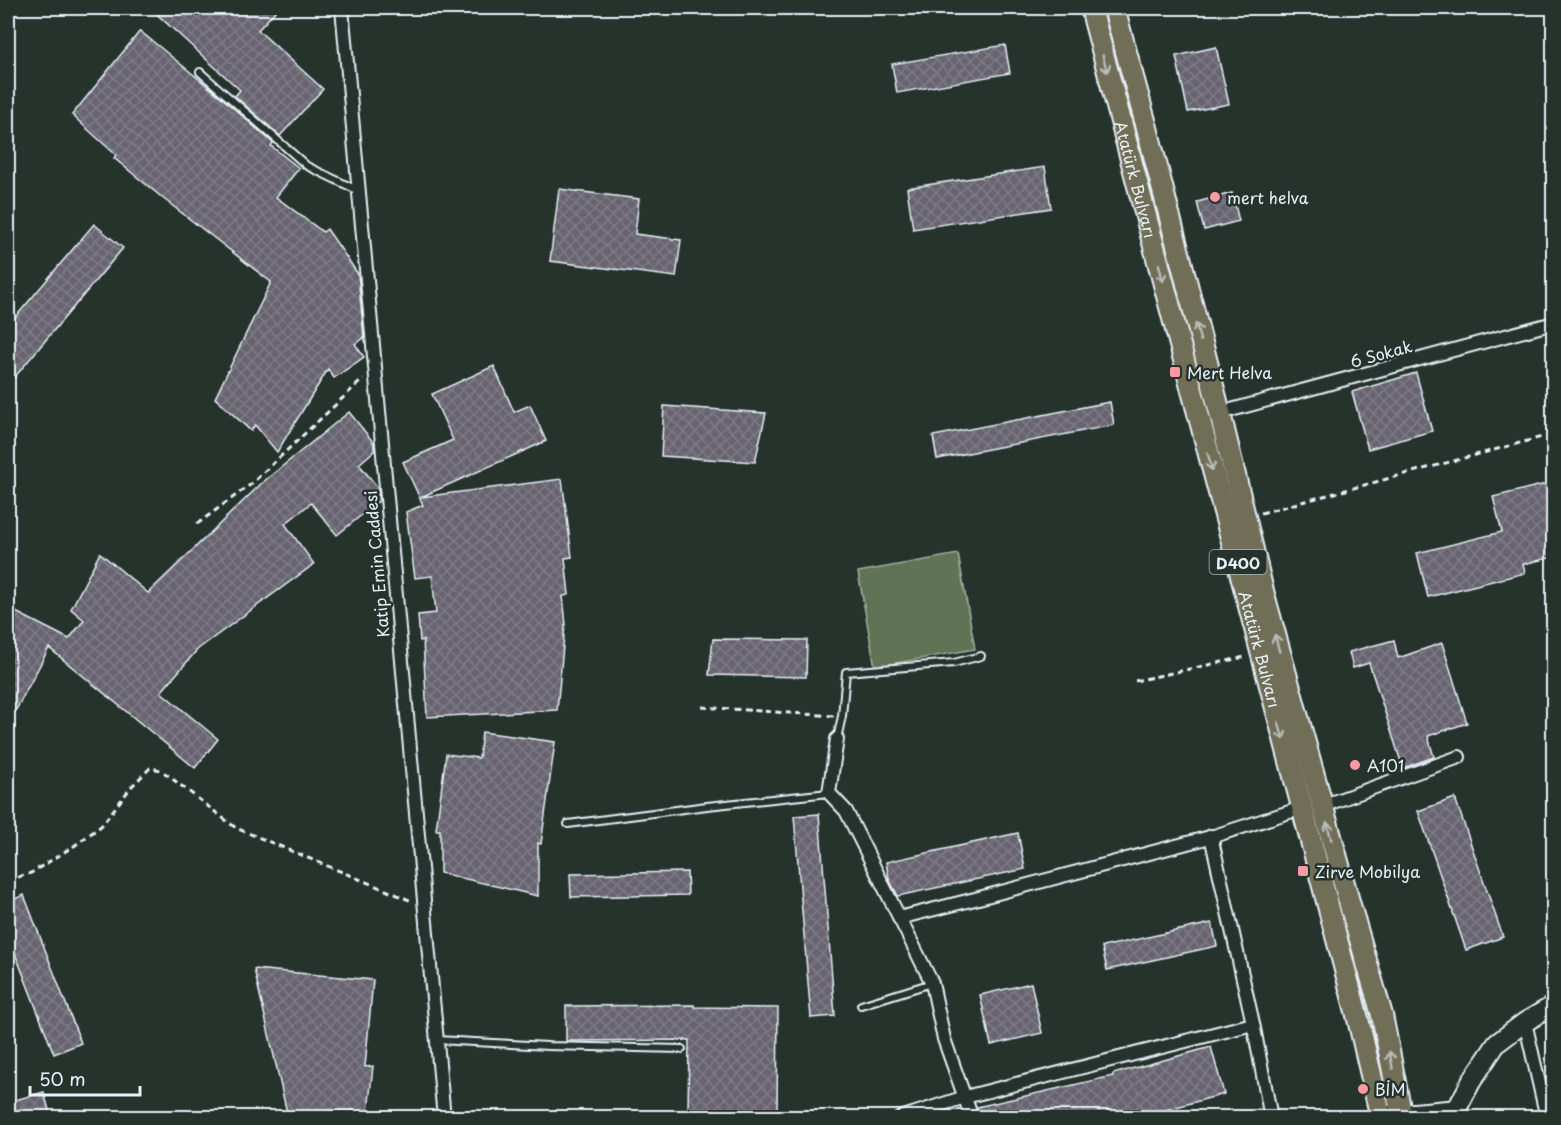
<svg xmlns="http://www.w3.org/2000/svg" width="1561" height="1125" font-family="'Playpen Sans',sans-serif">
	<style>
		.pitch { fill: #617355; stroke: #a4b2a6; stroke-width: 1.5 }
		.building { fill: url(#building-cross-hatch); stroke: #e8f1f8; stroke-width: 1.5 }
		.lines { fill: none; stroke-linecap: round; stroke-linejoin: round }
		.lane-casing { stroke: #e8f1f8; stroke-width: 10 }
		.street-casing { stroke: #e8f1f8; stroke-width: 16 }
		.secondary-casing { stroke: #e8f1f8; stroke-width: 22 }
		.primary-casing { stroke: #e8f1f8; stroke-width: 24 }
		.path { stroke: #e8f1f8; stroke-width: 3; stroke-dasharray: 6 4.5; stroke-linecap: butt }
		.lane { stroke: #26332d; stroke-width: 6 }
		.street { stroke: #26332d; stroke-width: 12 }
		.secondary { stroke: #26332d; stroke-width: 18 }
		.primary { stroke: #716e59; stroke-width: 20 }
		.oneway { stroke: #b8bdb8 }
		.poi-dot { fill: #ff9aa2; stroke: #26332d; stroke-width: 2 }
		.labels { text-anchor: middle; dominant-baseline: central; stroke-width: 5; stroke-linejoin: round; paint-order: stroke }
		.shield { fill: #26332d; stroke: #aeb8bb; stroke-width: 1.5 }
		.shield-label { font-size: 15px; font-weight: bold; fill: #e8f1f8 }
		.street-label { font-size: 16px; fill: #e8f1f8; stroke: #26332d }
		.poi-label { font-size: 16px; fill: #e8f1f8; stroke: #26332d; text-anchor: start }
	</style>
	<defs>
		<pattern id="building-cross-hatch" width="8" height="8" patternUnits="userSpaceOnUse" patternTransform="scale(1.5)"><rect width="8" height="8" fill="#67646f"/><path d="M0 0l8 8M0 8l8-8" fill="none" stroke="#7d7b84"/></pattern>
	</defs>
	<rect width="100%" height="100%" fill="#26332d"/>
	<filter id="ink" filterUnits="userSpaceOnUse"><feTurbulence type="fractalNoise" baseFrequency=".0167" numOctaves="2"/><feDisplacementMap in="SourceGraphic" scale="12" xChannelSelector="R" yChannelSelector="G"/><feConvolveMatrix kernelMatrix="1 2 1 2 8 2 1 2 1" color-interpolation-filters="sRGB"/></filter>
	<g filter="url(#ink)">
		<polygon class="pitch" points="958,554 975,649 875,667 858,572"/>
		<g class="building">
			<polygon points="150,8 278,8 258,30 323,89 280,136 235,96 240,90"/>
			<polygon points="140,31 221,97 273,143 271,146 299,168 276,197 323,232 327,229 358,274 364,338 355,344 364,357 334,378 328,369 277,452 255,425 251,431 215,398 271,282 165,200 114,158 116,155 72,115"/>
			<polygon points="1005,45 1010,73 897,93 892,64"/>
			<polygon points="1216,47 1229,104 1188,112 1176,56"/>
			<polygon points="1045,167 1051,208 913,229 907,188"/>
			<polygon points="559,189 639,199 635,234 681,240 676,277 550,261"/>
			<polygon points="1232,193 1239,221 1204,230 1197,202"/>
			<polygon points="94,224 123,248 8,385 8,326"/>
			<polygon points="494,366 514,412 530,405 546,441 421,497 562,479 572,557 565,558 569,595 563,596 566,625 565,625 557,710 427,717 423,640 420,641 418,615 436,613 432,576 415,578 406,512 423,505 403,462 453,440 432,394"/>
			<polygon points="1416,373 1432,431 1368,449 1352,392"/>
			<polygon points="1110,402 1114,425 937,459 933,436"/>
			<polygon points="664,406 766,413 755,462 661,456"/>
			<polygon points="349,412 374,443 374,451 359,464 378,488 379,501 337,535 311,503 285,524 314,564 198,649 161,692 218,739 195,768 49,648 8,725 8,608 69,639 84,620 71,609 100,553 148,593 263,482"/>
			<polygon points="1554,482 1554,557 1523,564 1525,573 1428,597 1417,553 1502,532 1493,497"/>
			<polygon points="713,639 807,640 806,677 709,675"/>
			<polygon points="1394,640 1398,658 1442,643 1467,723 1428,736 1434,757 1403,768 1369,663 1353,668 1349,652"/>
			<polygon points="482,732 555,742 541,844 538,843 538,896 440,873 440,830 436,830 446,754 479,758"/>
			<polygon points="1455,798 1503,937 1466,950 1418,811"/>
			<polygon points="819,814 835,1016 811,1018 794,816"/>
			<polygon points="1018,833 1025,869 898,896 889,879 886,862"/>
			<polygon points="687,872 688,895 571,897 570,874"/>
			<polygon points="24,895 81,1043 54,1054 8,935 8,902"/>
			<polygon points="1212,923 1217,946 1107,970 1102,947"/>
			<polygon points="254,969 373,980 365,1067 373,1066 368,1111 287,1113"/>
			<polygon points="1031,983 1042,1033 991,1045 980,995"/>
			<polygon points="694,1005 694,1007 778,1008 777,1113 688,1113 689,1040 566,1041 566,1006"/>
			<polygon points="1211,1047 1224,1094 1136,1118 1124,1118 1123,1113 1103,1118 980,1118 977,1107 1113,1076 1113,1074"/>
			<polygon points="44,1092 51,1118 8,1118 8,1102"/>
		</g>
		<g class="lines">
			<g class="lane-casing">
				<g id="lane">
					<polyline points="200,72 307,166 359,191"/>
					<polyline points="837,739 842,716 846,672 954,663 981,656"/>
					<polyline points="568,824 707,806 829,793"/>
					<polyline points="861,1005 932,983"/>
					<polyline points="437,1040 548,1046 682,1049"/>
				</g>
			</g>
			<g class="street-casing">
				<g id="street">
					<polyline points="342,8 444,1118"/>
					<polyline points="1220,413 1550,324"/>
					<polyline points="837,739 829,793 846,811 932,983 944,1039 972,1118"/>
					<polyline points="1322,806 1459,757"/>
					<polyline points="1211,836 1254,1028 1271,1118"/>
					<polyline points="899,918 975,899 1214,836 1302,808"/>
					<polyline points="1525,1022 1547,1118"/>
					<polyline points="1380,1113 1459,1106"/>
					<polyline points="900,1118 965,1097 1253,1024"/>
				</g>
			</g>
			<g class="secondary-casing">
				<polyline id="secondary" points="1452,1118 1471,1082 1497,1043 1525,1022 1554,1005"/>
			</g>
			<g class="primary-casing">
				<g id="primary">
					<path id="s1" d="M 1091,8 L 1358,1019 L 1381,1118"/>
					<polyline points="1114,8 1147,128 1220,413 1263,591 1350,905 1382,1015 1402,1118"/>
				</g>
			</g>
			<g class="path">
				<polyline points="1261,513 1542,437"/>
				<polyline points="197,524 250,485 363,379"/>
				<polyline points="1135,681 1245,657"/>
				<polyline points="702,707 834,716"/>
				<polyline points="8,880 31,873 74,846 101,826 132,786 150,768 161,770 236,828 412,901"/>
			</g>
			<use href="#lane" class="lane"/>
			<use href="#street" class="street"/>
			<use href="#secondary" class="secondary"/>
			<use href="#primary" class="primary"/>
		</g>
		<defs><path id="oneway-shaft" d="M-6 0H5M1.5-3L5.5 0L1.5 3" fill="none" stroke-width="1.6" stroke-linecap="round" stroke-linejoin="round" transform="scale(1.5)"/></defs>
		<g class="oneway">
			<use href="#oneway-shaft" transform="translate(1105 64) rotate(75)"/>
			<use href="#oneway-shaft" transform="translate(1161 273) rotate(76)"/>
			<use href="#oneway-shaft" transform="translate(1198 332) rotate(-105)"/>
			<use href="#oneway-shaft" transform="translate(1210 462) rotate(75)"/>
			<use href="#oneway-shaft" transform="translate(1277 643) rotate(-105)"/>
			<use href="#oneway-shaft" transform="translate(1281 731) rotate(75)"/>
			<use href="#oneway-shaft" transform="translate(1329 831) rotate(-105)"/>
			<use href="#oneway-shaft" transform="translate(1391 1060) rotate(-101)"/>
		</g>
	</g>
	<g class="poi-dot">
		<circle cx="1215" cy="197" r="6"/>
		<rect x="1169" y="366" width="12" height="12" rx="3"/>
		<circle cx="1355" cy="765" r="6"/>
		<rect x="1297" y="865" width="12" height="12" rx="3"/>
		<circle cx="1363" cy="1089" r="6"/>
	</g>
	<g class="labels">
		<rect class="shield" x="1209.5" y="550" width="57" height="24" rx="4.5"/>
		<g class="shield-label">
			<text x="1238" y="562">D400</text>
		</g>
		<g class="street-label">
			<text stroke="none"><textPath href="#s1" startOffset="177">Atatürk Bulvarı</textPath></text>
			<text transform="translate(1381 353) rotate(-15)">6 Sokak</text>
			<text transform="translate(376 564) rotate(-95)">Katip Emin Caddesi</text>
			<text stroke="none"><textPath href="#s1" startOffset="663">Atatürk Bulvarı</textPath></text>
		</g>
		<g class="poi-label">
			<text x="1227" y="197">mert helva</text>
			<text x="1187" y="372">Mert Helva</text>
			<text x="1367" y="765">A101</text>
			<text x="1315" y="871">Zirve Mobilya</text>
			<text x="1375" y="1089">BİM</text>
		</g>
	</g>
	<rect width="1561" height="1125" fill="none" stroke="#26332d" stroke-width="30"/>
	<rect x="15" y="15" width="1531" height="1095" fill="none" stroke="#e8f1f8" stroke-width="2" filter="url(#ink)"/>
	<path d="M30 1086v9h110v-9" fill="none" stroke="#e8f1f8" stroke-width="3"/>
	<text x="39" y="1086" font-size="18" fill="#e8f1f8" stroke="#26332d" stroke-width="4.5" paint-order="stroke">50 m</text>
</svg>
